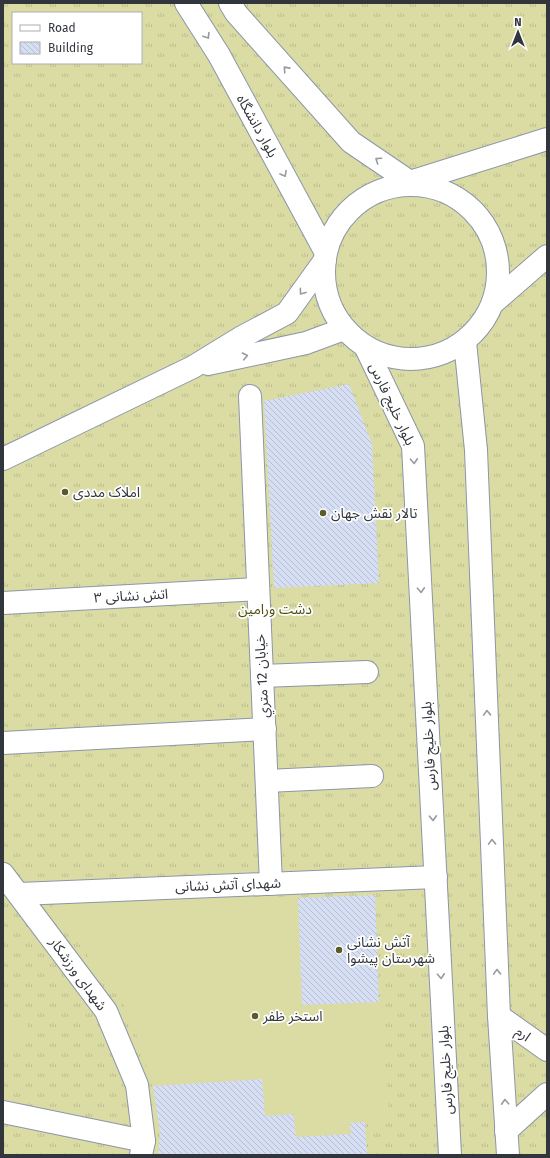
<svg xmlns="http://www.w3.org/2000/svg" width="550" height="1158" font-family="'Fira Sans','Noto Sans Arabic',sans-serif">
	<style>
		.grass { fill: url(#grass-tufts); fill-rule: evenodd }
		.pitch { fill: #dadca4 }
		.building { fill: url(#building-back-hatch) }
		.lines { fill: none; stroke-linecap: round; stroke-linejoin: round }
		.street-casing { stroke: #8d96a8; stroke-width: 24 }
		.secondary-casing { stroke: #8d96a8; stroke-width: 24 }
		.primary-casing { stroke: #8d96a8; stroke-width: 24 }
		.street { stroke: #fff; stroke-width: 22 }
		.secondary { stroke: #fff; stroke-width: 22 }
		.primary { stroke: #fff; stroke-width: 22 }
		.oneway { stroke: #989a9e }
		.poi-dot { fill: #5b5b28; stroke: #fff; stroke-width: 1.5 }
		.labels { text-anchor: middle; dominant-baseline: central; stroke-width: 3.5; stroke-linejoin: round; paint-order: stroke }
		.street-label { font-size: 14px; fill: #31353c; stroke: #fff }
		.poi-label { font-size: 14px; fill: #31353c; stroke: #fff; text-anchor: start }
		.park-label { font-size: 14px; fill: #4e4e17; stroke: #fff }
	</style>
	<defs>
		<pattern id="grass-tufts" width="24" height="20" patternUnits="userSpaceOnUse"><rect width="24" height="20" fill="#dadca4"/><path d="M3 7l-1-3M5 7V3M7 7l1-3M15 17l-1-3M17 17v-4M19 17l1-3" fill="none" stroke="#bcbd8e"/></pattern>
		<pattern id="building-back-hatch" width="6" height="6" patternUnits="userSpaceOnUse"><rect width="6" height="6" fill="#d5def3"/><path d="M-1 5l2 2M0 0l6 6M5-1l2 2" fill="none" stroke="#b7bfd1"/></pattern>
	</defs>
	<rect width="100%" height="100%" fill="#f6f8fc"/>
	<path class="grass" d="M 3,3 L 547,3 L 547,1155 L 3,1155 ZM 13,13 L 141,13 L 141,63 L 13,63 Z"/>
	<g class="pitch">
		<polygon points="298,898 302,1005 379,1002 390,1121 351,1123 351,1134 296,1137 293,1114 265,1116 261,1079 153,1086 134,1027 121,998 51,908 56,902"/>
		<polygon points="3,1010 28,1025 3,1065"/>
	</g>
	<g class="building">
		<polygon points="349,384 372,444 379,583 274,588 264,401"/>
		<polygon points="375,895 379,1002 302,1005 298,898"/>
		<polygon points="262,1079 265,1116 293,1114 296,1137 351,1134 350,1123 365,1122 367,1155 158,1155 160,1133 153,1086"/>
	</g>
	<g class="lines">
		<g class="street-casing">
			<g id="street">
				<polyline points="410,182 547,139"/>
				<polyline points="250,396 271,884"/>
				<polyline points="3,603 258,589"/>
				<polyline points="262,676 367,672"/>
				<polyline points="3,743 265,729"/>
				<polyline points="267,781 372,776"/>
				<polyline points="3,874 106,1011 137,1085 144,1141 141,1155"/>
				<polyline points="19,894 436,877"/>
				<polyline points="3,1112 144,1141"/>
			</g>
		</g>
		<g class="secondary-casing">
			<g id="secondary">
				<polyline points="493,303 547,256"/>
				<polyline points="208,364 306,343 344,329"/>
				<polyline points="3,459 193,367 242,337 287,313 325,260"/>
				<polyline points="499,1016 547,1050"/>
				<polyline points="506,1131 547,1094"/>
			</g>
		</g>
		<g class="primary-casing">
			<g id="primary">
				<polyline points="186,3 219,55 325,251"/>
				<polyline points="230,3 236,13 351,142 410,182"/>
				<circle cx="411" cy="272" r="87"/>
				<polyline points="465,342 476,450 499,1016 508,1155"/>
				<polyline points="366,348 413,446 450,1155"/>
			</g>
		</g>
		<use href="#street" class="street"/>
		<use href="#secondary" class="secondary"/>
		<use href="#primary" class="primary"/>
	</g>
	<defs><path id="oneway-chevron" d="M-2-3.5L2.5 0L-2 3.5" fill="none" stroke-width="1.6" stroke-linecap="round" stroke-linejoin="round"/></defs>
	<g class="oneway">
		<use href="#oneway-chevron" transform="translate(207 36) rotate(58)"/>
		<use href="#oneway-chevron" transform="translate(286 69) rotate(-132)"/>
		<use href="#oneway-chevron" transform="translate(378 160) rotate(-146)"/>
		<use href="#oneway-chevron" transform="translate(284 174) rotate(61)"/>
		<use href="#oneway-chevron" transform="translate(302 292) rotate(126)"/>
		<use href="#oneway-chevron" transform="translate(245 356) rotate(-12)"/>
		<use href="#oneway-chevron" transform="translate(414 461) rotate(87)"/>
		<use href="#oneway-chevron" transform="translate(421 590) rotate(87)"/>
		<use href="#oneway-chevron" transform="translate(487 713) rotate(-92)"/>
		<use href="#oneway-chevron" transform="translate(433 818) rotate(87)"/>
		<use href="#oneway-chevron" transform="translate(492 842) rotate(-92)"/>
		<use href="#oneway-chevron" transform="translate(497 972) rotate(-92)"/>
		<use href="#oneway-chevron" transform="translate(441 976) rotate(87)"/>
		<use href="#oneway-chevron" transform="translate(505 1102) rotate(-93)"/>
	</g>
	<g class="poi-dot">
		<circle cx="65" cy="492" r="4"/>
		<circle cx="323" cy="513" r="4"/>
		<circle cx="339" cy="950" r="4"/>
		<circle cx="255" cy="1016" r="4"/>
	</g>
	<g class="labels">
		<g class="street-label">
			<text transform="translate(257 126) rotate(61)">بلوار دانشگاه</text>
			<text transform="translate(392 404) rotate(65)">بلوار خلیج فارس</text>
			<text transform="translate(131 596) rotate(-3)">اتش نشانی ۳</text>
			<text transform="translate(262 676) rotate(-93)">خيابان 12 متري</text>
			<text transform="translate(429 746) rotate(-93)">بلوار خلیج فارس</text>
			<text transform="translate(228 885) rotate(-2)">شهدای آتش نشانی</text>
			<text transform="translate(78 974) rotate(54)">شهدای ورزشکار</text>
			<text transform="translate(523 1034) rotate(36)">ارم</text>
			<text transform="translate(446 1070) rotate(-93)">بلوار خلیج فارس</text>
		</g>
		<g class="poi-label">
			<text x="73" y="492">املاک مددی</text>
			<text x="331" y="513">تالار نقش جهان</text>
			<text x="347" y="942">آتش نشانی<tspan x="347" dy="16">شهرستان پیشوا</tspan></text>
			<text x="263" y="1016">استخر ظفر</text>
		</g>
		<g class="park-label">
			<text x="275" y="609">دشت ورامین</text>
		</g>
	</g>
	<rect width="550" height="1158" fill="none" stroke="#31353c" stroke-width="8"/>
	<rect x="12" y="12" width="130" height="52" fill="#ffffff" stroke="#adaeb1"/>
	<rect x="20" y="25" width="20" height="6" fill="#ffffff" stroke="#adaeb1"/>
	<text x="48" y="32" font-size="12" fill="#31353c">Road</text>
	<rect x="20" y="42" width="20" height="12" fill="url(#building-back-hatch)" stroke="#adaeb1"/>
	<text x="48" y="52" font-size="12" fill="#31353c">Building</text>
	<g transform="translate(518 32)" stroke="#ffffff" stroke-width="3" paint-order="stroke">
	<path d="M0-3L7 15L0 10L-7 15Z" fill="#31353c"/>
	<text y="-6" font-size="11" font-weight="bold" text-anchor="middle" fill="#31353c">N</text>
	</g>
</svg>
